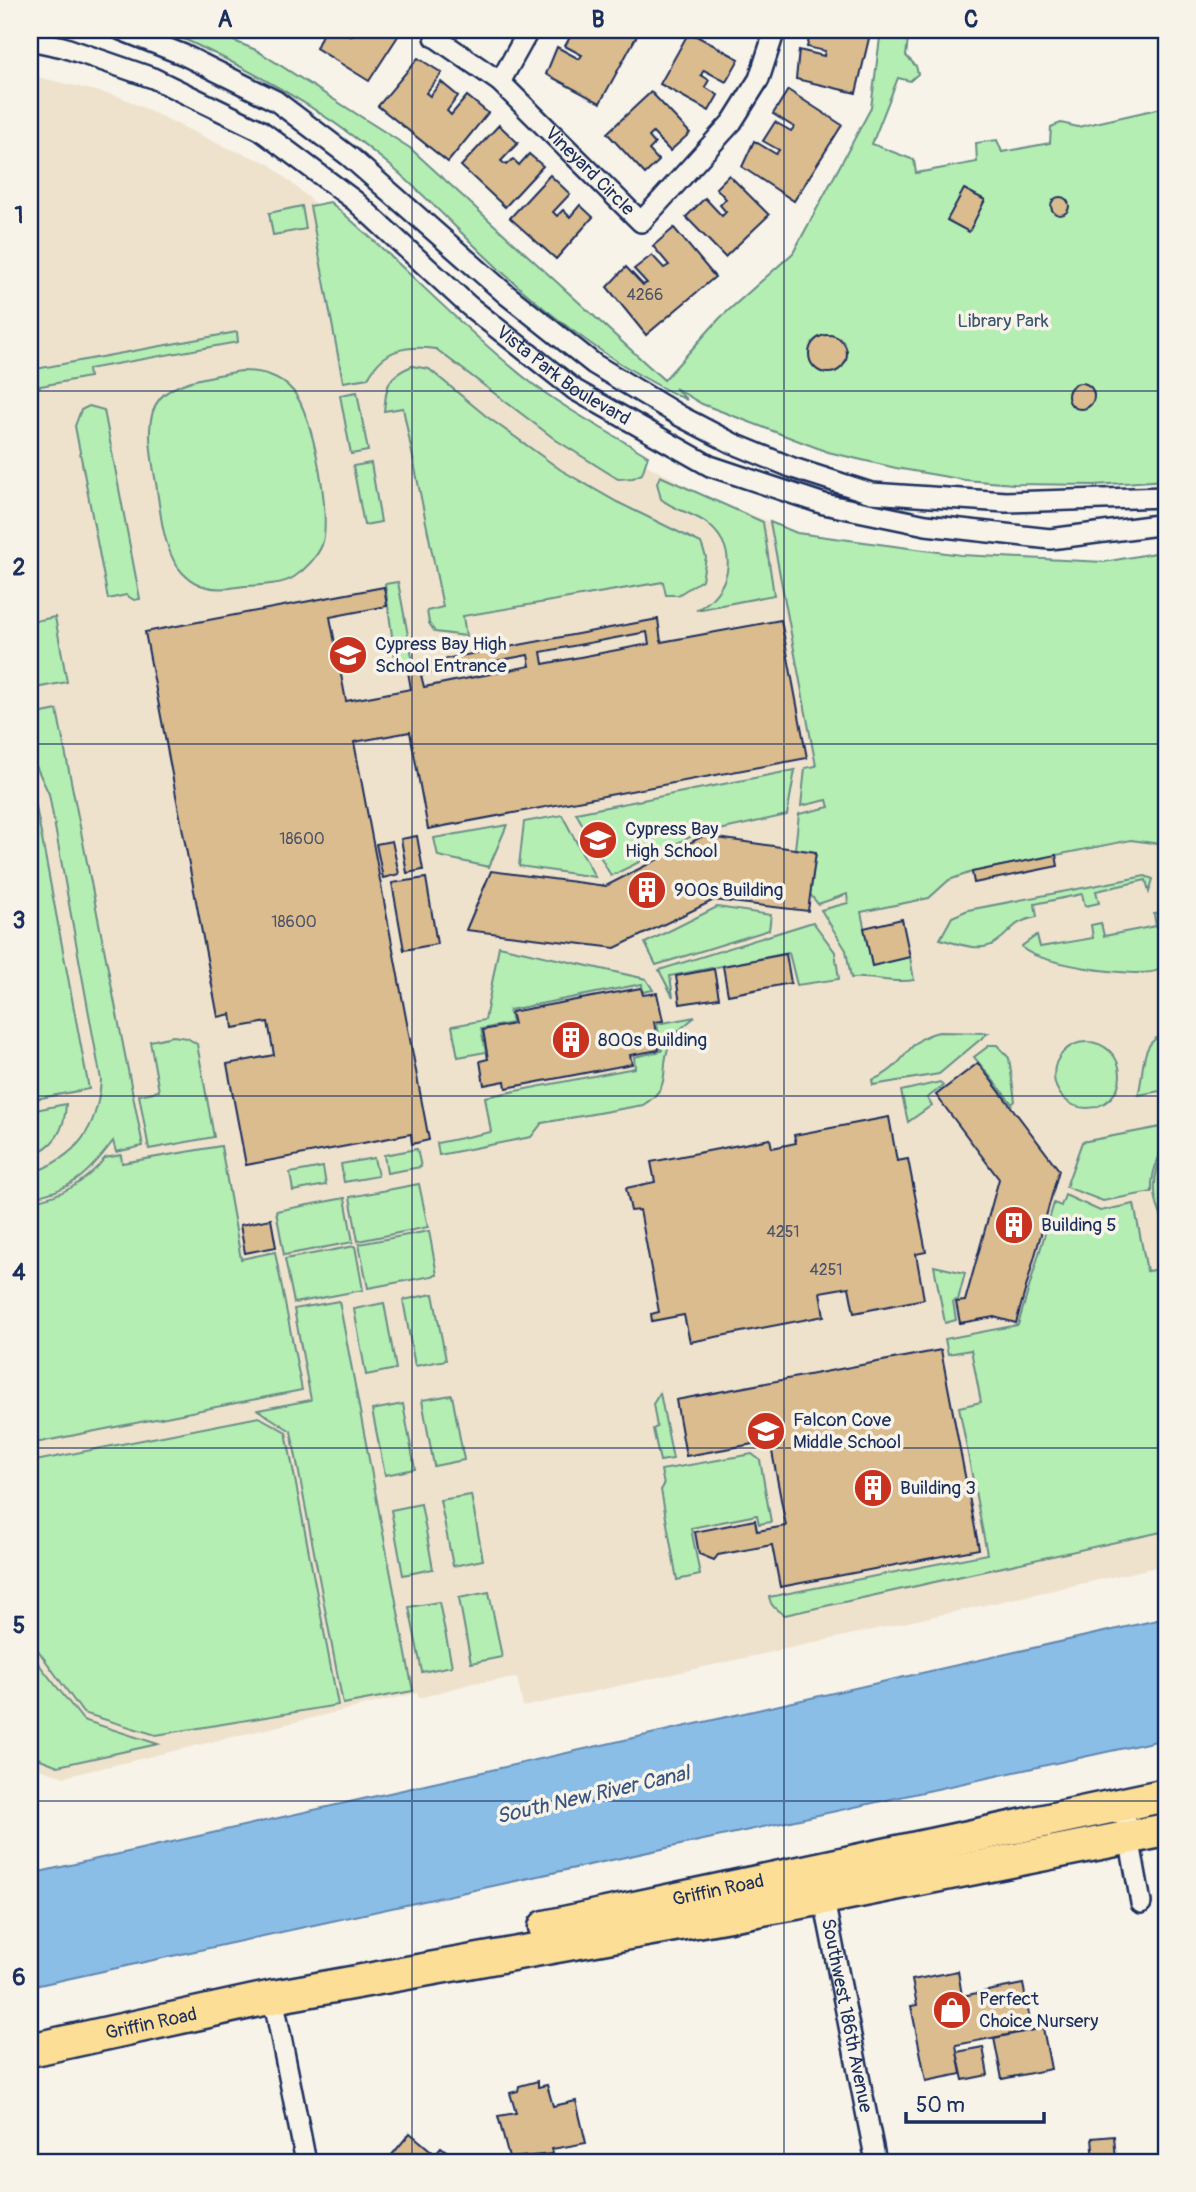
<svg xmlns="http://www.w3.org/2000/svg" width="1196" height="2192" font-family="Pangolin,sans-serif">
	<style>
		.built { fill: #efe2cd }
		.green { fill: #b5eeb2; stroke: #688e88; stroke-width: 2 }
		.water { fill: #8abee7; stroke: #5e85b0; stroke-width: 2 }
		.building { fill: #dbbc8e; stroke: #1b2f5e; stroke-width: 2; fill-rule: evenodd }
		.lines { fill: none; stroke-linecap: round; stroke-linejoin: round }
		.street-casing { stroke: #1b2f5e; stroke-width: 24 }
		.primary-casing { stroke: #1b2f5e; stroke-width: 37 }
		.street { stroke: #f7f3e8; stroke-width: 19 }
		.primary { stroke: #fcde96; stroke-width: 32 }
		.grid { fill: none; stroke: #1b2f5e; stroke-width: 2; stroke-opacity: 0.55 }
		.labels { text-anchor: middle; dominant-baseline: central; stroke-width: 7; stroke-linejoin: round; paint-order: stroke }
		.number-label { font-size: 16px; fill: #4b526a }
		.street-label { font-size: 19px; fill: #1b2f5e; stroke: #f7f3e8 }
		.park-label { font-size: 19px; fill: #3a556f; stroke: #f7f3e8 }
		.poi-label { font-size: 19px; fill: #1b2f5e; stroke: #f7f3e8; text-anchor: start }
		.water-label { font-size: 21px; font-style: italic; fill: #375380; stroke: #f7f3e8 }
		.neatline { fill: none; stroke: #1b2f5e; stroke-width: 2.5 }
		.grid-label { font-size: 23px; text-anchor: middle; font-weight: bold; fill: #1b2f5e }
	</style>
	<rect width="100%" height="100%" fill="#f7f3e8"/>
	<filter id="ink" filterUnits="userSpaceOnUse"><feTurbulence type="fractalNoise" baseFrequency=".0143" numOctaves="2"/><feDisplacementMap in="SourceGraphic" scale="14" xChannelSelector="R" yChannelSelector="G"/><feConvolveMatrix kernelMatrix="1 2 1 2 8 2 1 2 1" color-interpolation-filters="sRGB"/></filter>
	<g filter="url(#ink)">
		<polygon class="built" points="30,75 121,97 223,146 268,163 585,433 708,497 797,533 961,555 1105,562 1166,706 1166,1565 523,1707 517,1678 473,1683 419,1698 417,1693 64,1777 30,1766"/>
		<g class="green">
			<path d="M 164,30 L 207,30 L 256,50 L 410,148 L 664,380 L 720,318 L 793,253 L 871,108 L 881,30 L 909,30 L 906,56 L 916,66 L 918,74 L 910,81 L 898,78 L 872,144 L 914,160 L 916,173 L 977,162 L 976,143 L 997,140 L 1002,152 L 1050,143 L 1051,127 L 1061,123 L 1078,127 L 1166,107 L 1166,480 L 1095,485 L 1014,484 L 965,480 L 896,468 L 828,452 L 702,404 L 675,388 L 687,400 C 610,364 543,312 482,253 C 450,222 420,190 386,162 C 319,106 243,65 164,30 Z"/>
			<path d="M 330,202 C 397,258 456,323 525,378 C 563,408 607,431 648,456 L 642,474 L 633,478 L 618,479 L 556,440 L 436,349 C 406,345 383,349 368,378 L 343,382 L 310,206 Z"/>
			<polygon points="302,206 306,229 273,235 269,213"/>
			<polygon points="237,332 238,342 88,369 89,377 30,388 30,370"/>
			<path d="M 412,366 L 429,369 L 486,416 L 561,470 L 617,502 L 701,543 L 706,557 L 702,580 L 678,595 L 666,595 L 663,582 L 463,616 L 466,636 L 435,632 L 429,623 L 427,611 L 443,607 L 403,408 L 384,411 C 387,385 386,377 412,366 Z"/>
			<path d="M 241,371 C 262,371 279,375 293,391 C 313,413 332,517 322,545 C 317,557 305,570 294,577 C 281,586 253,585 237,587 C 210,592 188,586 174,561 C 162,538 160,509 156,483 C 139,393 155,385 241,371 Z"/>
			<polygon points="357,392 368,451 351,454 340,395"/>
			<polygon points="89,406 104,410 140,599 134,600 126,595 108,599 75,426 81,410"/>
			<polygon points="371,463 381,522 364,525 353,466"/>
			<path d="M 660,476 L 763,522 L 774,595 L 696,610 C 729,593 741,552 709,525 C 695,513 675,511 661,499 L 657,483 Z"/>
			<path d="M 770,522 L 797,533 L 961,555 L 1104,562 L 1166,551 L 1166,849 L 1160,844 L 1131,840 L 972,872 L 949,880 L 929,898 L 861,912 L 872,965 L 910,957 L 914,980 C 893,984 873,976 851,978 L 846,950 L 821,910 L 848,903 L 847,894 L 818,904 L 810,894 L 816,852 L 795,849 L 799,814 L 829,807 L 827,800 L 801,806 L 805,768 L 816,766 Z"/>
			<polygon points="398,582 413,662 396,665 385,584"/>
			<polygon points="55,617 67,682 30,689 30,622"/>
			<path d="M 57,710 L 143,1146 L 116,1152 L 113,1141 C 90,1172 71,1192 30,1197 L 30,1174 C 77,1156 97,1131 101,1080 L 49,794 L 36,766 L 30,760 L 30,727 L 36,730 L 33,715 Z"/>
			<polygon points="795,770 787,815 715,831 704,830 611,876 576,813"/>
			<polygon points="33,791 89,1089 30,1100 30,792"/>
			<polygon points="562,815 595,877 519,866 524,822"/>
			<polygon points="507,825 489,867 438,856 434,838"/>
			<path d="M 1145,876 L 1153,879 L 1149,892 L 1146,880 L 1096,891 L 1099,903 L 1085,906 L 1082,894 L 1035,904 L 1037,917 C 1009,923 1015,930 995,943 C 981,953 955,943 940,939 L 952,917 L 968,910 Z"/>
			<polygon points="717,907 771,915 769,930 656,965 645,943"/>
			<path d="M 1166,912 L 1166,963 C 1164,965 1162,968 1158,970 C 1141,980 1026,962 1022,946 L 1037,935 L 1040,947 L 1093,938 L 1091,925 L 1101,923 L 1104,936 L 1156,926 L 1154,914 Z"/>
			<polygon points="813,922 835,952 839,979 797,985 789,953 670,976 673,997 659,970"/>
			<polygon points="499,946 646,979 653,990 643,992 642,984 509,1010 512,1023 481,1029 486,1052 458,1057 452,1026 485,1020"/>
			<path d="M 695,1017 C 684,1026 674,1033 669,1046 C 659,1070 674,1086 643,1105 L 542,1123 L 531,1137 L 439,1155 L 437,1143 L 491,1132 L 485,1097 L 635,1068 L 634,1057 L 662,1051 L 657,1024 Z"/>
			<path d="M 939,1032 L 988,1033 L 939,1074 L 873,1085 L 872,1080 C 908,1067 904,1039 939,1032 Z"/>
			<path d="M 1166,1034 L 1166,1090 L 1138,1095 C 1145,1074 1138,1040 1166,1034 Z"/>
			<polygon points="173,1036 187,1038 197,1044 214,1137 149,1149 139,1095 159,1091 150,1041"/>
			<circle cx="1087" cy="1075" r="33"/>
			<polygon points="990,1045 997,1045 1009,1058 1015,1101 1012,1104 974,1057"/>
			<polygon points="940,1082 943,1086 927,1098 932,1105 908,1122 901,1091"/>
			<path d="M 66,1104 C 65,1128 55,1149 30,1154 L 30,1111 Z"/>
			<path d="M 1166,1126 C 1166,1151 1150,1166 1152,1192 L 1103,1201 L 1066,1187 L 1082,1142 Z"/>
			<path d="M 221,1146 L 241,1259 L 275,1252 L 302,1390 L 30,1444 L 30,1201 C 61,1197 86,1182 105,1158 L 121,1155 L 122,1163 Z"/>
			<path d="M 1166,1147 L 1166,1225 C 1150,1198 1152,1174 1166,1147 Z"/>
			<polygon points="417,1149 421,1167 387,1173 384,1155"/>
			<polygon points="374,1158 378,1176 344,1182 341,1164"/>
			<polygon points="323,1167 326,1185 293,1191 290,1173"/>
			<polygon points="419,1184 428,1227 358,1241 350,1197"/>
			<path d="M 1065,1195 L 1100,1211 L 1134,1204 L 1147,1271 L 1166,1268 L 1166,1531 L 785,1615 C 777,1611 770,1606 769,1597 L 987,1554 L 959,1407 L 981,1402 L 971,1350 L 948,1354 L 945,1339 L 1018,1325 L 1054,1203 L 1061,1206 Z"/>
			<polygon points="345,1198 353,1242 284,1255 276,1211"/>
			<polygon points="429,1231 437,1275 368,1288 359,1244"/>
			<polygon points="355,1246 363,1290 294,1303 285,1259"/>
			<polygon points="934,1266 965,1273 958,1300 953,1301 956,1320 945,1323"/>
			<polygon points="433,1294 446,1360 415,1366 403,1300"/>
			<polygon points="339,1301 413,1691 343,1704 291,1431 258,1410 311,1400 294,1309"/>
			<polygon points="384,1303 396,1369 366,1375 354,1309"/>
			<polygon points="660,1393 673,1459 660,1461 653,1429 657,1427 653,1404"/>
			<polygon points="452,1395 464,1460 434,1466 422,1400"/>
			<polygon points="403,1404 415,1469 385,1475 372,1410"/>
			<polygon points="259,1417 286,1432 338,1705 156,1735 83,1713 30,1639 30,1462"/>
			<polygon points="752,1454 760,1460 771,1522 759,1524 757,1515 691,1528 700,1575 677,1580 661,1490 664,1485 661,1470"/>
			<polygon points="471,1495 483,1560 453,1566 440,1500"/>
			<polygon points="421,1504 433,1569 403,1575 391,1510"/>
			<polygon points="489,1592 502,1657 471,1663 459,1598"/>
			<polygon points="439,1602 452,1666 422,1672 409,1607"/>
			<polygon points="30,1653 83,1720 158,1744 58,1766 30,1755"/>
		</g>
		<polygon class="water" points="1166,1618 1166,1739 30,1987 30,1874"/>
		<g class="building">
			<polygon points="324,30 341,30 351,36 353,32 350,30 402,30 369,81 316,48"/>
			<polygon points="574,30 593,35 596,30 640,30 600,103 546,74 557,47 579,59 582,55 565,46"/>
			<polygon points="811,30 871,30 856,93 796,79 799,50 824,56 825,51 807,47"/>
			<polygon points="689,32 739,59 726,82 704,70 701,75 709,80 705,87 718,95 709,111 660,84"/>
			<polygon points="418,58 442,73 426,93 430,96 441,82 458,96 447,111 451,115 467,96 488,113 448,162 378,106"/>
			<polygon points="788,90 842,125 794,201 742,167 754,141 776,154 779,150 763,141 775,122 791,131 794,127 773,114"/>
			<polygon points="651,92 690,133 670,151 653,133 649,137 655,144 649,150 659,161 645,174 607,133"/>
			<polygon points="499,125 518,143 501,161 506,165 513,159 519,165 529,154 543,166 505,207 461,166"/>
			<polygon points="550,175 570,194 553,212 557,216 563,210 570,217 580,205 593,217 556,259 510,218"/>
			<polygon points="729,175 769,215 725,257 686,217 705,198 722,216 726,212 720,205 726,199 716,188"/>
			<polygon points="964,189 985,200 969,232 947,220"/>
			<circle cx="1060" cy="206" r="9"/>
			<polygon points="674,228 715,277 646,335 607,287 626,267 643,285 647,283 634,269 652,255 664,268 669,265 653,246"/>
			<circle cx="828" cy="354" r="19"/>
			<circle cx="1081" cy="396" r="13"/>
			<path d="M 384,587 L 387,606 L 330,617 L 346,701 L 411,689 L 407,666 L 658,619 L 661,642 L 781,620 L 807,758 L 428,829 L 410,732 L 354,742 L 429,1140 L 412,1144 L 411,1134 L 246,1165 L 227,1064 L 274,1055 L 268,1022 L 233,1028 L 231,1014 L 218,1017 L 145,632 ZM 647,632 L 649,644 L 543,664 L 541,652 ZM 528,655 L 530,666 L 424,687 L 421,675 Z"/>
			<polygon points="417,836 423,870 407,873 401,839"/>
			<polygon points="703,836 816,852 808,911 714,900 615,948 466,930 491,871 606,886"/>
			<polygon points="392,841 399,874 383,878 376,844"/>
			<polygon points="1056,855 1058,866 974,883 972,872"/>
			<polygon points="426,878 437,944 404,950 392,883"/>
			<polygon points="902,919 910,957 872,966 864,928"/>
			<polygon points="786,954 791,983 728,995 723,966"/>
			<polygon points="714,969 719,998 680,1004 676,976"/>
			<polygon points="641,988 643,995 657,993 663,1021 654,1022 659,1050 630,1055 632,1064 506,1088 505,1081 484,1085 480,1061 488,1059 483,1030 514,1024 511,1012"/>
			<polygon points="978,1063 1059,1170 1016,1323 994,1317 960,1323 956,1302 965,1301 999,1179 936,1095"/>
			<polygon points="889,1117 897,1161 908,1159 926,1252 916,1254 924,1299 854,1313 849,1287 820,1292 824,1316 690,1342 684,1315 652,1321 651,1314 659,1312 640,1210 631,1211 626,1188 655,1182 651,1162 770,1139 772,1148 796,1143 794,1135"/>
			<polygon points="271,1219 276,1247 245,1253 240,1225"/>
			<polygon points="941,1350 979,1549 780,1587 772,1545 718,1555 714,1560 699,1554 695,1532 755,1520 757,1531 786,1526 770,1441 686,1456 676,1400"/>
			<polygon points="958,1971 962,1996 1023,1984 1032,2030 956,2045 961,2074 926,2081 911,2006 917,2005 912,1980"/>
			<polygon points="1043,2028 1051,2069 1002,2079 994,2038"/>
			<polygon points="983,2047 988,2075 963,2080 957,2052"/>
			<polygon points="538,2081 538,2087 547,2085 553,2106 576,2101 586,2143 552,2149 553,2154 509,2158 498,2116 516,2113 510,2093 518,2091 519,2086"/>
			<polygon points="410,2133 435,2154 441,2147 460,2162 398,2162 391,2156"/>
			<polygon points="1114,2136 1116,2160 1094,2162 1092,2138"/>
		</g>
		<g class="lines">
			<g class="street-casing">
				<g id="street">
					<polyline points="121,30 184,55 276,101 350,157 507,295 594,364 680,416 732,443 793,468 871,493 1006,502 1166,497"/>
					<path id="s1" d="M 529,30 L 500,82 L 641,222 L 732,122 L 759,79 L 775,30"/>
					<polyline points="435,37 500,82"/>
					<path id="s2" d="M 30,40 L 63,47 L 153,78 L 260,130 L 355,201 L 469,306 L 575,390 L 710,466 L 824,504 L 926,525 L 1050,539 L 1166,524"/>
					<polyline points="1123,1804 1141,1903"/>
					<path id="s3" d="M 822,1890 L 876,2162"/>
					<polyline points="273,1997 306,2162"/>
				</g>
			</g>
			<g class="primary-casing">
				<g id="primary">
					<path id="s4" d="M 545,1927 L 1166,1795"/>
					<path id="s5" d="M 30,2050 L 273,1997 L 824,1898 L 1166,1830"/>
				</g>
			</g>
			<use href="#street" class="street"/>
			<use href="#primary" class="primary"/>
		</g>
	</g>
	<path class="grid" d="M 412,30 L 412,2162M 784,30 L 784,2162M 30,391 L 1166,391M 30,744 L 1166,744M 30,1096 L 1166,1096M 30,1448 L 1166,1448M 30,1801 L 1166,1801"/>
	<defs>
		<g id="school-disc" transform="scale(2.0125)"><circle r="9.5" fill="#c8321e" stroke="#f7f3e8"/><path d="M0-5L7-2L0 1L-7-2ZM-4 1L0 2.5L4 1V4Q0 6-4 4Z" fill="#fff"/></g>
		<g id="building-disc" transform="scale(2.0125)"><circle r="9.5" fill="#c8321e" stroke="#f7f3e8"/><path d="M-4-6H4V6H1V3H-1V6H-4ZM-2.5-4.3h1.7v1.8h-1.7ZM.8-4.3h1.7v1.8H.8ZM-2.5-1h1.7V.8h-1.7ZM.8-1h1.7V.8H.8Z" fill="#fff"/></g>
		<g id="shop-disc" transform="scale(2.0125)"><circle r="9.5" fill="#c8321e" stroke="#f7f3e8"/><path d="M-5-2.5h2.3a2.7 3.5 0 0 1 5.4 0H5L5.5 6h-11ZM-1.5-2.5h3a1.5 2.3 0 0 0-3 0Z" fill="#fff"/></g>
	</defs>
	<g fill-rule="evenodd">
		<use href="#school-disc" x="348" y="655"/>
		<use href="#school-disc" x="598" y="840"/>
		<use href="#building-disc" x="647" y="890"/>
		<use href="#building-disc" x="571" y="1040"/>
		<use href="#building-disc" x="1014" y="1225"/>
		<use href="#school-disc" x="766" y="1431"/>
		<use href="#building-disc" x="873" y="1488"/>
		<use href="#shop-disc" x="952" y="2010"/>
	</g>
	<g class="labels">
		<g class="number-label">
			<text x="645" y="295">4266</text>
			<text x="302" y="839">18600</text>
			<text x="294" y="922">18600</text>
			<text x="783" y="1232">4251</text>
			<text x="826" y="1270">4251</text>
		</g>
		<g class="street-label">
			<text stroke="none"><textPath href="#s1" startOffset="186">Vineyard Circle</textPath></text>
			<text stroke="none"><textPath href="#s2" startOffset="639">Vista Park Boulevard</textPath></text>
			<text stroke="none"><textPath href="#s4" startOffset="177">Griffin Road</textPath></text>
			<text stroke="none"><textPath href="#s3" startOffset="128">Southwest 186th Avenue</textPath></text>
			<text stroke="none"><textPath href="#s5" startOffset="124">Griffin Road</textPath></text>
		</g>
		<g class="park-label">
			<text x="1003" y="321">Library Park</text>
		</g>
		<g class="poi-label">
			<text x="375" y="644">Cypress Bay High<tspan x="375" dy="22">School Entrance</tspan></text>
			<text x="625" y="829">Cypress Bay<tspan x="625" dy="22">High School</tspan></text>
			<text x="674" y="890">900s Building</text>
			<text x="598" y="1040">800s Building</text>
			<text x="1041" y="1225">Building 5</text>
			<text x="793" y="1420">Falcon Cove<tspan x="793" dy="22">Middle School</tspan></text>
			<text x="900" y="1488">Building 3</text>
			<text x="979" y="1999">Perfect<tspan x="979" dy="22">Choice Nursery</tspan></text>
		</g>
		<g class="water-label">
			<text transform="translate(593 1795) rotate(-13)">South New River Canal</text>
		</g>
	</g>
	<rect width="1196" height="2192" fill="none" stroke="#f7f3e8" stroke-width="77"/>
	<path d="M906 2112v10h138v-10" fill="none" stroke="#1b2f5e" stroke-width="3.5"/>
	<text x="916" y="2112" font-size="21" fill="#1b2f5e" stroke="#f7f3e8" stroke-width="5" paint-order="stroke">50 m</text>
	<rect x="38" y="38" width="1120" height="2116" class="neatline"/>
	<g class="grid-label">
		<text x="225" y="27">A</text>
		<text x="598" y="27">B</text>
		<text x="971" y="27">C</text>
		<text x="19" y="223">1</text>
		<text x="19" y="575">2</text>
		<text x="19" y="928">3</text>
		<text x="19" y="1280">4</text>
		<text x="19" y="1633">5</text>
		<text x="19" y="1985">6</text>
	</g>
</svg>
